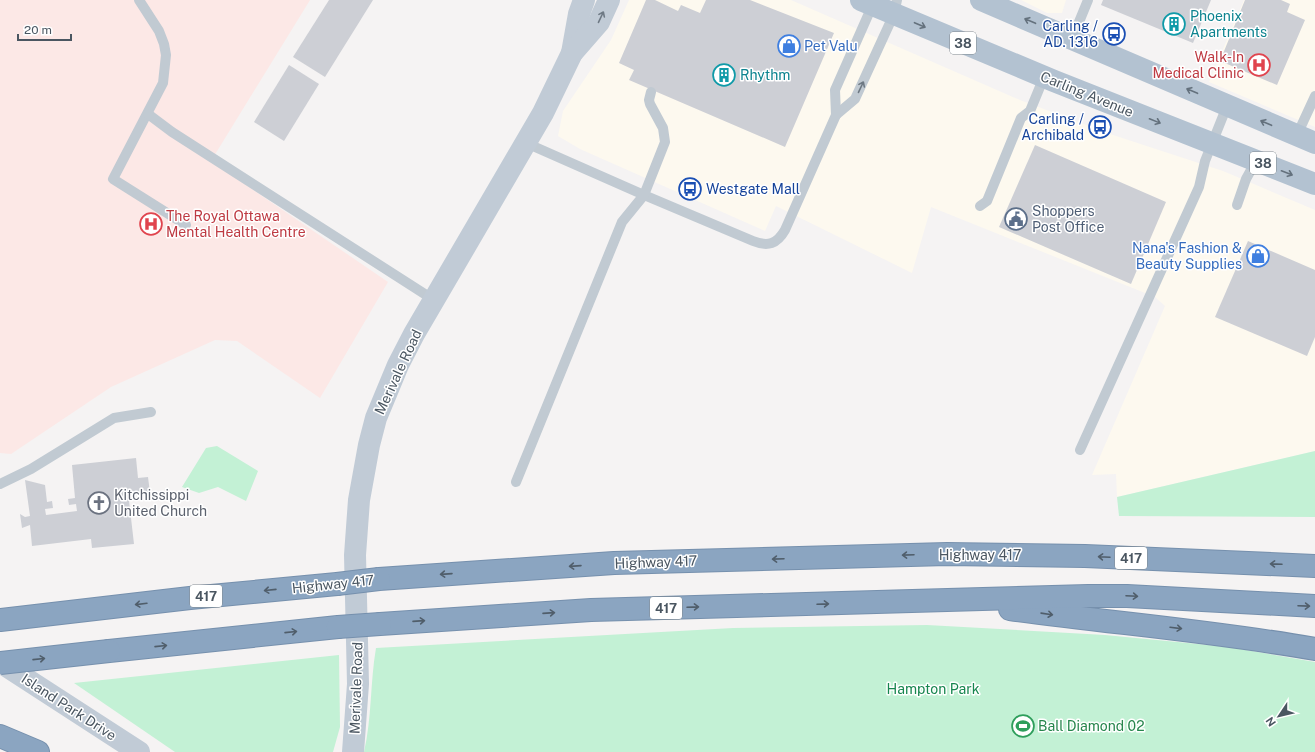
<svg xmlns="http://www.w3.org/2000/svg" width="1315" height="752" font-family="'Public Sans',sans-serif">
	<style>
		.commercial { fill: #fdf9ef }
		.medical { fill: #fce8e6 }
		.green { fill: #c3f1d5 }
		.building { fill: #cdcfd5 }
		.lines { fill: none; stroke-linecap: round; stroke-linejoin: round }
		.highway-casing { stroke: #7690ad; stroke-width: 24 }
		.lane { stroke: #c1cad2; stroke-width: 10 }
		.secondary { stroke: #c1cbd6; stroke-width: 22 }
		.primary { stroke: #b3c2d1; stroke-width: 22 }
		.highway { stroke: #8ba5c1; stroke-width: 22 }
		.highway-bridge-casing { stroke: #7690ad; stroke-width: 24; stroke-linecap: butt }
		.highway-bridge { stroke: #8ba5c1; stroke-width: 22 }
		.oneway { stroke: #6e7984 }
		.oneway2 { stroke: #64717d }
		.oneway3 { stroke: #6e7983 }
		.oneway4 { stroke: #505e6b }
		.labels { text-anchor: middle; dominant-baseline: central; stroke-width: 3; stroke-linejoin: round; paint-order: stroke }
		.shield { fill: #fff; stroke: #808990; stroke-width: 1 }
		.shield-label { font-size: 13px; font-weight: bold; fill: #4a5661 }
		.culture-label { font-size: 14px; fill: #0d838f; stroke: #fff; text-anchor: start }
		.transit-label { font-size: 14px; fill: #164399; stroke: #fff; text-anchor: end }
		.shop-label { font-size: 14px; fill: #366cbe; stroke: #fff; text-anchor: start }
		.health-label { font-size: 14px; fill: #be3a42; stroke: #fff; text-anchor: end }
		.street-label { font-size: 14px; fill: #4a5661; stroke: #fff }
		.service-label { font-size: 14px; fill: #4e5e75; stroke: #fff; text-anchor: start }
		.worship-label { font-size: 14px; fill: #5b616d; stroke: #fff; text-anchor: start }
		.park-label { font-size: 14px; fill: #17864f; stroke: #fff }
		.leisure-label { font-size: 14px; fill: #27864d; stroke: #fff; text-anchor: start }
	</style>
	<rect width="100%" height="100%" fill="#f5f3f3"/>
	<g class="commercial">
		<polygon points="629,0 791,0 1020,100 1110,134 1223,171 1315,210 1315,451 1117,497 1116,474 1092,475 1165,306 1155,297 931,207 912,273 776,206 765,231 580,149 558,136 563,111 611,40"/>
		<polygon points="1021,0 1066,0 1062,13 1047,13"/>
		<polygon points="1244,0 1315,0 1315,127 1209,82"/>
	</g>
	<polygon class="medical" points="0,0 310,0 211,161 388,282 320,398 237,341 215,340 111,387 11,454 0,453"/>
	<g class="green">
		<polygon points="217,446 258,471 246,501 218,487 199,493 182,487 206,448"/>
		<polygon points="1315,451 1315,517 1119,516 1117,497"/>
		<path d="M 927,625 L 1105,635 L 1229,647 L 1315,662 L 1315,752 L 364,752 C 372,718 370,683 376,648 L 733,628 Z"/>
		<polygon points="339,655 340,727 333,752 175,752 74,683"/>
	</g>
	<g class="building">
		<polygon points="329,0 373,0 325,77 293,57"/>
		<polygon points="646,0 655,0 678,11 681,5 700,13 706,0 750,0 834,33 785,147 629,80 634,70 619,63"/>
		<polygon points="1103,0 1211,0 1193,43 1101,5"/>
		<polygon points="1245,0 1281,0 1290,4 1287,12 1305,20 1277,85 1220,61"/>
		<polygon points="289,65 319,84 284,141 254,122"/>
		<polygon points="1035,145 1166,202 1131,284 999,227"/>
		<polygon points="1248,241 1315,270 1315,337 1307,356 1215,317"/>
		<polygon points="136,458 138,478 148,477 150,493 138,495 138,491 128,492 134,544 92,548 91,539 32,546 30,525 22,528 20,514 25,517 30,516 25,480 45,485 47,502 52,501 53,508 45,509 46,515 77,511 76,504 69,505 68,499 75,498 72,465"/>
	</g>
	<g class="lines">
		<g class="highway-casing">
			<g id="highway">
				<polyline points="379,579 614,563 947,554 1085,556 1315,566"/>
				<path d="M 1010,609 C 1111,623 1214,631 1315,649"/>
				<polyline points="0,620 190,598 337,584"/>
				<polyline points="380,624 591,610 1088,596 1127,596 1315,606"/>
				<polyline points="109,651 338,627"/>
				<polyline points="0,736 38,752"/>
			</g>
		</g>
		<g class="lane">
			<polyline points="139,0 159,31 164,44 166,55 163,83 113,179 186,225"/>
			<polyline points="1072,39 1088,0"/>
			<polyline points="148,114 172,132 434,300"/>
			<polyline points="836,115 855,99 894,14 897,0"/>
			<polyline points="1297,135 1315,96"/>
			<path d="M 526,143 L 644,195 L 753,241 C 768,247 777,244 785,230 L 836,115 L 835,90 L 873,4"/>
			<polyline points="1237,205 1246,179 1256,161"/>
			<polyline points="980,206 987,201 1021,118 1030,111 1044,77"/>
			<polyline points="1080,450 1199,187 1205,161 1227,106"/>
			<polyline points="516,482 622,222 644,195 665,142 663,128 650,104 649,100 651,92"/>
			<polyline points="0,484 31,469 114,418 151,412"/>
		</g>
		<g class="secondary">
			<polyline points="572,53 579,14 584,0"/>
			<polyline points="0,662 139,752"/>
			<polyline points="353,752 358,684 355,555 359,500 369,445 376,418 398,365 414,334 543,113 572,53 599,22 609,0"/>
		</g>
		<g class="primary">
			<polyline points="861,0 1054,81 1315,184"/>
			<polyline points="981,0 1315,143"/>
		</g>
		<use href="#highway" class="highway"/>
		<g class="highway-bridge-casing">
			<g id="highway-bridge">
				<polyline points="337,584 379,579"/>
				<polyline points="338,627 380,624"/>
				<polyline points="0,663 109,651"/>
			</g>
		</g>
		<use href="#highway-bridge" class="highway-bridge"/>
	</g>
	<defs><path id="oneway-shaft" d="M-6 0H5M1.5-3L5.5 0L1.5 3" fill="none" stroke-width="1.6" stroke-linecap="round" stroke-linejoin="round"/></defs>
	<use class="oneway" href="#oneway-shaft" transform="translate(601 17) rotate(-65)"/>
	<g class="oneway2">
		<use href="#oneway-shaft" transform="translate(1030 21) rotate(-157)"/>
		<use href="#oneway-shaft" transform="translate(920 25) rotate(23)"/>
		<use href="#oneway-shaft" transform="translate(1192 91) rotate(-157)"/>
		<use href="#oneway-shaft" transform="translate(1155 121) rotate(22)"/>
		<use href="#oneway-shaft" transform="translate(1266 123) rotate(-157)"/>
		<use href="#oneway-shaft" transform="translate(1287 173) rotate(21)"/>
	</g>
	<use class="oneway3" href="#oneway-shaft" transform="translate(861 87) rotate(-65)"/>
	<g class="oneway4">
		<use href="#oneway-shaft" transform="translate(908 555) rotate(178)"/>
		<use href="#oneway-shaft" transform="translate(1104 557) rotate(-177)"/>
		<use href="#oneway-shaft" transform="translate(778 559) rotate(178)"/>
		<use href="#oneway-shaft" transform="translate(1276 564) rotate(-178)"/>
		<use href="#oneway-shaft" transform="translate(575 566) rotate(176)"/>
		<use href="#oneway-shaft" transform="translate(446 574) rotate(176)"/>
		<use href="#oneway-shaft" transform="translate(270 590) rotate(174)"/>
		<use href="#oneway-shaft" transform="translate(1132 596) rotate(3)"/>
		<use href="#oneway-shaft" transform="translate(141 604) rotate(173)"/>
		<use href="#oneway-shaft" transform="translate(823 604) rotate(-2)"/>
		<use href="#oneway-shaft" transform="translate(1304 606) rotate(2)"/>
		<use href="#oneway-shaft" transform="translate(693 607) rotate(-2)"/>
		<use href="#oneway-shaft" transform="translate(549 613) rotate(-4)"/>
		<use href="#oneway-shaft" transform="translate(1047 614) rotate(8)"/>
		<use href="#oneway-shaft" transform="translate(419 621) rotate(-4)"/>
		<use href="#oneway-shaft" transform="translate(1176 628) rotate(7)"/>
		<use href="#oneway-shaft" transform="translate(291 632) rotate(-6)"/>
		<use href="#oneway-shaft" transform="translate(161 646) rotate(-6)"/>
		<use href="#oneway-shaft" transform="translate(39 659) rotate(-6)"/>
	</g>
	<defs>
		<g id="building-ring" transform="scale(1.15)"><circle r="9.5" fill="#fff" stroke="#0f9aa8" stroke-width="1.5"/><path d="M-4-6H4V6H1V3H-1V6H-4ZM-2.5-4.3h1.7v1.8h-1.7ZM.8-4.3h1.7v1.8H.8ZM-2.5-1h1.7V.8h-1.7ZM.8-1h1.7V.8H.8Z" fill="#0f9aa8"/></g>
		<g id="bus-ring" transform="scale(1.15)"><circle r="9.5" fill="#fff" stroke="#1a4fb4" stroke-width="1.5"/><path d="M-5-6H5V4H4V6H2V4H-2V6H-4V4H-5ZM-3.5-4V0h7V-4ZM-3.5 1.2v1.5H-2V1.2ZM2 1.2v1.5H3.5V1.2Z" fill="#1a4fb4"/></g>
		<g id="shop-ring" transform="scale(1.15)"><circle r="9.5" fill="#fff" stroke="#3f7fe0" stroke-width="1.5"/><path d="M-5-2.5h2.3a2.7 3.5 0 0 1 5.4 0H5L5.5 6h-11ZM-1.5-2.5h3a1.5 2.3 0 0 0-3 0Z" fill="#3f7fe0"/></g>
		<g id="hospital-ring" transform="scale(1.15)"><circle r="9.5" fill="#fff" stroke="#e0444e" stroke-width="1.5"/><path d="M-5-5h3v3.5h4V-5h3V5h-3V1.5h-4V5h-3Z" fill="#e0444e"/></g>
		<g id="civic-ring" transform="scale(1.15)"><circle r="9.5" fill="#fff" stroke="#5c6f8a" stroke-width="1.5"/><path d="M-.6-6.5H3V-4.5H.6V-3L4-1V1h2V6H-6V1h2V-1L-.6-3ZM-1.2 2.5V6h2.4V2.5Z" fill="#5c6f8a"/></g>
		<g id="church-ring" transform="scale(1.15)"><circle r="9.5" fill="#fff" stroke="#6b7280" stroke-width="1.5"/><path d="M-1.2-6h2.4v3.5h3.3v2.4h-3.3V6h-2.4V-.1h-3.3v-2.4h3.3Z" fill="#6b7280"/></g>
		<g id="stadium-ring" transform="scale(1.15)"><circle r="9.5" fill="#fff" stroke="#2e9e5b" stroke-width="1.5"/><path d="M0-5a6.5 5 0 1 0 0 10a6.5 5 0 1 0 0-10ZM-3.5-1.8h7v3.6h-7Z" fill="#2e9e5b"/></g>
	</defs>
	<g fill-rule="evenodd">
		<use href="#building-ring" x="1174" y="24"/>
		<use href="#bus-ring" x="1114" y="34"/>
		<use href="#shop-ring" x="789" y="46"/>
		<use href="#hospital-ring" x="1259" y="65"/>
		<use href="#building-ring" x="724" y="75"/>
		<use href="#bus-ring" x="1100" y="127"/>
		<use href="#bus-ring" x="690" y="189"/>
		<use href="#civic-ring" x="1016" y="219"/>
		<use href="#hospital-ring" x="151" y="224"/>
		<use href="#shop-ring" x="1258" y="256"/>
		<use href="#church-ring" x="99" y="503"/>
		<use href="#stadium-ring" x="1023" y="726"/>
	</g>
	<g class="labels">
		<g class="shield">
			<rect x="950" y="32" width="26" height="22" rx="3"/>
			<rect x="1250" y="152" width="26" height="22" rx="3"/>
			<rect x="1115" y="547" width="32" height="22" rx="3"/>
			<rect x="190" y="585" width="32" height="22" rx="3"/>
			<rect x="650" y="597" width="32" height="22" rx="3"/>
		</g>
		<g class="shield-label">
			<text x="963" y="43">38</text>
			<text x="1263" y="163">38</text>
			<text x="1131" y="558">417</text>
			<text x="206" y="596">417</text>
			<text x="666" y="608">417</text>
		</g>
		<g class="culture-label">
			<text x="1190" y="16">Phoenix<tspan x="1190" dy="16">Apartments</tspan></text>
			<text x="740" y="75">Rhythm</text>
		</g>
		<g class="transit-label">
			<text x="1098" y="26">Carling /<tspan x="1098" dy="16">AD. 1316</tspan></text>
			<text x="1084" y="119">Carling /<tspan x="1084" dy="16">Archibald</tspan></text>
			<text x="706" y="189" text-anchor="start">Westgate Mall</text>
		</g>
		<g class="shop-label">
			<text x="804" y="46">Pet Valu</text>
			<text x="1242" y="248" text-anchor="end">Nana's Fashion &amp;<tspan x="1242" dy="16">Beauty Supplies</tspan></text>
		</g>
		<g class="health-label">
			<text x="1244" y="57">Walk-In<tspan x="1244" dy="16">Medical Clinic</tspan></text>
			<text x="166" y="216" text-anchor="start">The Royal Ottawa<tspan x="166" dy="16">Mental Health Centre</tspan></text>
		</g>
		<g class="street-label">
			<text transform="translate(1087 94) rotate(22)">Carling Avenue</text>
			<text transform="translate(398 372) rotate(-65)">Merivale Road</text>
			<text x="980" y="555">Highway 417</text>
			<text transform="translate(656 562) rotate(-2)">Highway 417</text>
			<text transform="translate(333 584) rotate(-6)">Highway 417</text>
			<text transform="translate(356 688) rotate(-88)">Merivale Road</text>
			<text transform="translate(69 707) rotate(33)">Island Park Drive</text>
		</g>
		<g class="service-label">
			<text x="1032" y="211">Shoppers<tspan x="1032" dy="16">Post Office</tspan></text>
		</g>
		<g class="worship-label">
			<text x="114" y="495">Kitchissippi<tspan x="114" dy="16">United Church</tspan></text>
		</g>
		<g class="park-label">
			<text x="933" y="689">Hampton Park</text>
		</g>
		<g class="leisure-label">
			<text x="1038" y="726">Ball Diamond 02</text>
		</g>
	</g>
	<g transform="translate(1279 716) rotate(235)" stroke="#ffffff" stroke-width="3" paint-order="stroke">
	<path d="M0-3L7 15L0 10L-7 15Z" fill="#4a5661"/>
	<text y="-6" font-size="11" font-weight="bold" text-anchor="middle" fill="#4a5661">N</text>
	</g>
	<path d="M18 34v6h53v-6" fill="none" stroke="#4a5661" stroke-width="2"/>
	<text x="24" y="34" font-size="12" fill="#4a5661" stroke="#ffffff" stroke-width="3" paint-order="stroke">20 m</text>
</svg>
